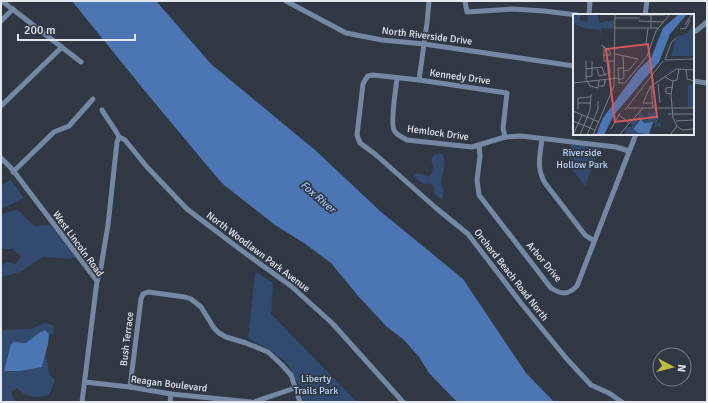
<svg xmlns="http://www.w3.org/2000/svg" width="708" height="403" font-family="Signika,sans-serif">
	<style>
		.green { fill: #314a6e }
		.water { fill: #4c76b3 }
		.lines { fill: none; stroke-linecap: round; stroke-linejoin: round }
		.minor { stroke: #7588a3; stroke-width: 5 }
		.labels { text-anchor: middle; dominant-baseline: central; stroke-width: 3.5; stroke-linejoin: round; paint-order: stroke }
		.street-label { font-size: 10px; fill: #e3e8ef; stroke: #303843 }
		.park-label { font-size: 10px; fill: #bed5f8; stroke: #303843 }
		.water-label { font-size: 11px; font-style: italic; fill: #a1c4f6; stroke: #303843 }
		.inset-road { fill: none; stroke: #787e88; stroke-width: 1 }
		.view { fill: #d9585a; fill-opacity: 0.15; stroke: #d9585a; stroke-width: 2 }
		.inset-edge { fill: none; stroke: #e3e8ef; stroke-width: 2 }
	</style>
	<rect width="100%" height="100%" fill="#303843"/>
	<g class="green">
		<polygon points="571,144 600,148 585,186 568,164"/>
		<path d="M 438,154 L 443,154 C 447,163 442,174 441,184 C 444,188 444,194 442,199 C 435,194 433,195 434,186 C 430,182 428,184 424,184 L 414,177 L 414,175 C 419,171 424,176 430,176 C 433,172 434,165 431,160 L 434,155 Z"/>
		<polygon points="11,180 24,198 1,209 1,185"/>
		<polygon points="18,210 34,226 50,225 76,257 69,259 43,257 20,272 1,277 1,266 7,262 16,264 21,257 13,249 2,249 1,246 1,214"/>
		<polygon points="255,273 259,274 273,283 271,314 356,401 356,402 303,402 299,386 288,364 269,349 248,339"/>
		<path d="M 44,323 L 54,325 L 53,334 L 49,334 L 45,330 L 39,333 L 26,343 L 14,342 L 42,367 L 46,353 L 49,374 L 55,380 L 49,395 C 35,398 27,398 17,388 L 11,392 L 15,402 L 1,402 L 1,330 L 31,329 Z"/>
	</g>
	<g class="water">
		<polygon points="72,1 156,1 211,64 315,150 380,211 463,279 526,373 554,402 457,402 429,373 419,357 403,339 387,327 359,297 331,263 304,243 275,225 224,185 214,174 144,90"/>
		<polygon points="45,330 49,334 48,344 42,367 20,371 4,371 11,344 14,342 26,343 39,333"/>
	</g>
	<g class="lines">
		<g class="minor">
			<polyline points="2,1 81,62"/>
			<polyline points="286,1 346,33 382,40 424,44 574,66"/>
			<polyline points="465,1 467,12 512,9 544,11 577,15"/>
			<polyline points="589,15 590,1"/>
			<polyline points="645,15 647,1"/>
			<polyline points="1,21 13,9"/>
			<polyline points="693,32 696,31 707,22"/>
			<path d="M 397,78 C 396,89 390,122 394,130 C 396,135 402,137 407,140 L 472,147 L 505,137 L 521,136 L 616,147 L 629,151"/>
			<polyline points="419,80 427,23 429,1"/>
			<polyline points="693,81 707,83"/>
			<polyline points="1,106 62,47"/>
			<path d="M 102,110 C 107,119 114,127 119,137"/>
			<polyline points="119,137 125,140 147,167 187,209 241,250 291,286 332,323 403,402"/>
			<polyline points="505,137 503,128 507,93 419,80 373,75 368,76 365,80 363,84 357,135 360,143 375,154 436,208 468,234 521,303 566,358 591,385 609,393 622,402"/>
			<path d="M 542,139 C 540,155 536,168 545,183 L 585,235 L 594,241"/>
			<path d="M 479,145 L 480,156 L 477,180 L 479,195 L 551,288 C 562,295 568,295 577,286 L 636,134"/>
			<polyline points="1,158 12,169 97,281 82,402"/>
			<polyline points="13,172 54,132 69,126 93,99"/>
			<polyline points="97,281 101,267 108,225 117,142 119,137"/>
			<polyline points="85,382 130,387 171,394 251,402"/>
			<polyline points="130,387 141,299 143,294 148,292 185,297 191,299 201,307 214,328 219,333 226,337 246,343 268,352 281,364 291,375 300,402"/>
			<polyline points="170,402 171,394"/>
			<polyline points="254,402 295,388"/>
		</g>
	</g>
	<g class="labels">
		<g class="street-label">
			<text transform="translate(427 36) rotate(7)">North Riverside Drive</text>
			<text transform="translate(460 77) rotate(8)">Kennedy Drive</text>
			<text transform="translate(438 133) rotate(8)">Hemlock Drive</text>
			<text transform="translate(78 244) rotate(54)">West Lincoln Road</text>
			<text transform="translate(258 252) rotate(37)">North Woodlawn Park Avenue</text>
			<text transform="translate(544 262) rotate(50)">Arbor Drive</text>
			<text transform="translate(511 275) rotate(52)">Orchard Beach Road North</text>
			<text transform="translate(127 339) rotate(-83)">Bush Terrace</text>
			<text transform="translate(169 384) rotate(7)">Reagan Boulevard</text>
		</g>
		<g class="park-label">
			<text x="582" y="153">Riverside<tspan x="582" dy="12">Hollow Park</tspan></text>
			<text x="316" y="379">Liberty<tspan x="316" dy="12">Trails Park</tspan></text>
		</g>
		<g class="water-label">
			<text transform="translate(318 197) rotate(41)">Fox River</text>
		</g>
	</g>
	<g transform="translate(573 14)">
		<rect width="121" height="121" fill="#303843"/>
		<path d="M 0,0 L 7,0 L 7,6 L 14,8 L 15,0 L 25,0 L 26,9 L 40,6 L 41,3 L 41,15 L 28,14 L 27,24 L 27,16 L 11,14 L 0,9 ZM 121,9 L 121,42 L 98,42 L 103,23 L 115,19 ZM 121,70 L 121,93 L 115,93 L 115,71 ZM 68,97 L 72,106 L 75,106 L 75,98 L 80,102 L 78,99 L 82,98 L 82,101 L 86,103 L 83,112 L 87,108 L 88,112 L 82,113 L 82,105 L 81,109 L 71,108 L 68,102 L 60,115 L 65,119 L 75,120 L 53,121 L 52,114 L 59,112 L 58,105 L 61,106 L 62,103 L 64,105 Z" fill="#314a6e"/>
		<path d="M 106,0 L 114,0 L 97,20 L 86,48 L 41,101 L 31,121 L 23,121 L 30,104 L 65,56 L 78,44 L 90,14 ZM 68,105 L 71,109 L 80,108 L 76,120 L 65,119 L 60,115 Z" fill="#4c76b3"/>
		<path class="inset-road" d="M 67,1 L 92,1M 78,1 L 78,14M 42,4 L 67,4M 66,7 L 91,8M 112,11 L 119,0M 42,14 L 85,14M 107,15 L 113,14 L 117,6M 103,24 L 98,29 L 92,46 L 121,45M 73,30 L 75,14M 28,31 L 37,37 L 37,41 L 30,41M 31,32 L 31,47 L 42,47M 42,40 L 65,45 L 56,56 L 51,57M 13,47 L 13,65 L 17,72 L 25,74 L 26,66M 50,54 L 45,54 L 46,69 L 52,69 L 74,42 L 83,17 L 97,0M 13,55 L 29,53 L 32,62M 24,55 L 26,62 L 37,59 L 36,47M 113,55 L 114,65 L 121,67M 13,63 L 19,62 L 19,47M 92,63 L 99,67 L 104,66 L 106,55M 45,66 L 51,64 L 50,41M 0,69 L 45,64M 85,70 L 87,89M 26,72 L 31,72 L 32,66 L 32,69M 78,72 L 80,94M 98,80 L 93,79 L 93,74 L 100,73M 5,89 L 18,89M 80,89 L 70,89 L 77,73 L 103,55 L 121,56M 55,94 L 70,94M 5,95 L 5,84 L 17,83M 52,96 L 90,47M 0,97 L 26,108M 95,100 L 121,100M 46,101 L 56,109M 0,107 L 22,116M 103,107 L 121,106 L 121,100M 104,112 L 109,116 L 121,115M 38,115 L 47,99M 0,121 L 9,101M 7,121 L 17,96 L 18,80M 14,121 L 25,95 L 25,87M 20,121 L 41,72 L 42,0M 46,121 L 70,94 L 121,94M 97,121 L 104,112 L 100,104 L 98,81 L 100,67"/>
		<path class="view" d="M 75,30 L 84,103 L 42,108 L 33,35 Z"/>
		<rect width="121" height="121" class="inset-edge"/>
	</g>
	<rect width="708" height="403" fill="none" stroke="#e3e8ef" stroke-width="4"/>
	<g transform="translate(672 367) rotate(97)"><circle r="19" fill="#303843" stroke="#787e88"/>
	<path d="M0-3L7 15L0 10L-7 15Z" fill="#c2bd3f"/>
	<text y="-6" font-size="11" font-weight="bold" text-anchor="middle" fill="#e3e8ef">N</text>
	</g>
	<path d="M18 34v6h117v-6" fill="none" stroke="#e3e8ef" stroke-width="2"/>
	<text x="24" y="34" font-size="12" fill="#e3e8ef" stroke="#303843" stroke-width="3" paint-order="stroke">200 m</text>
</svg>
